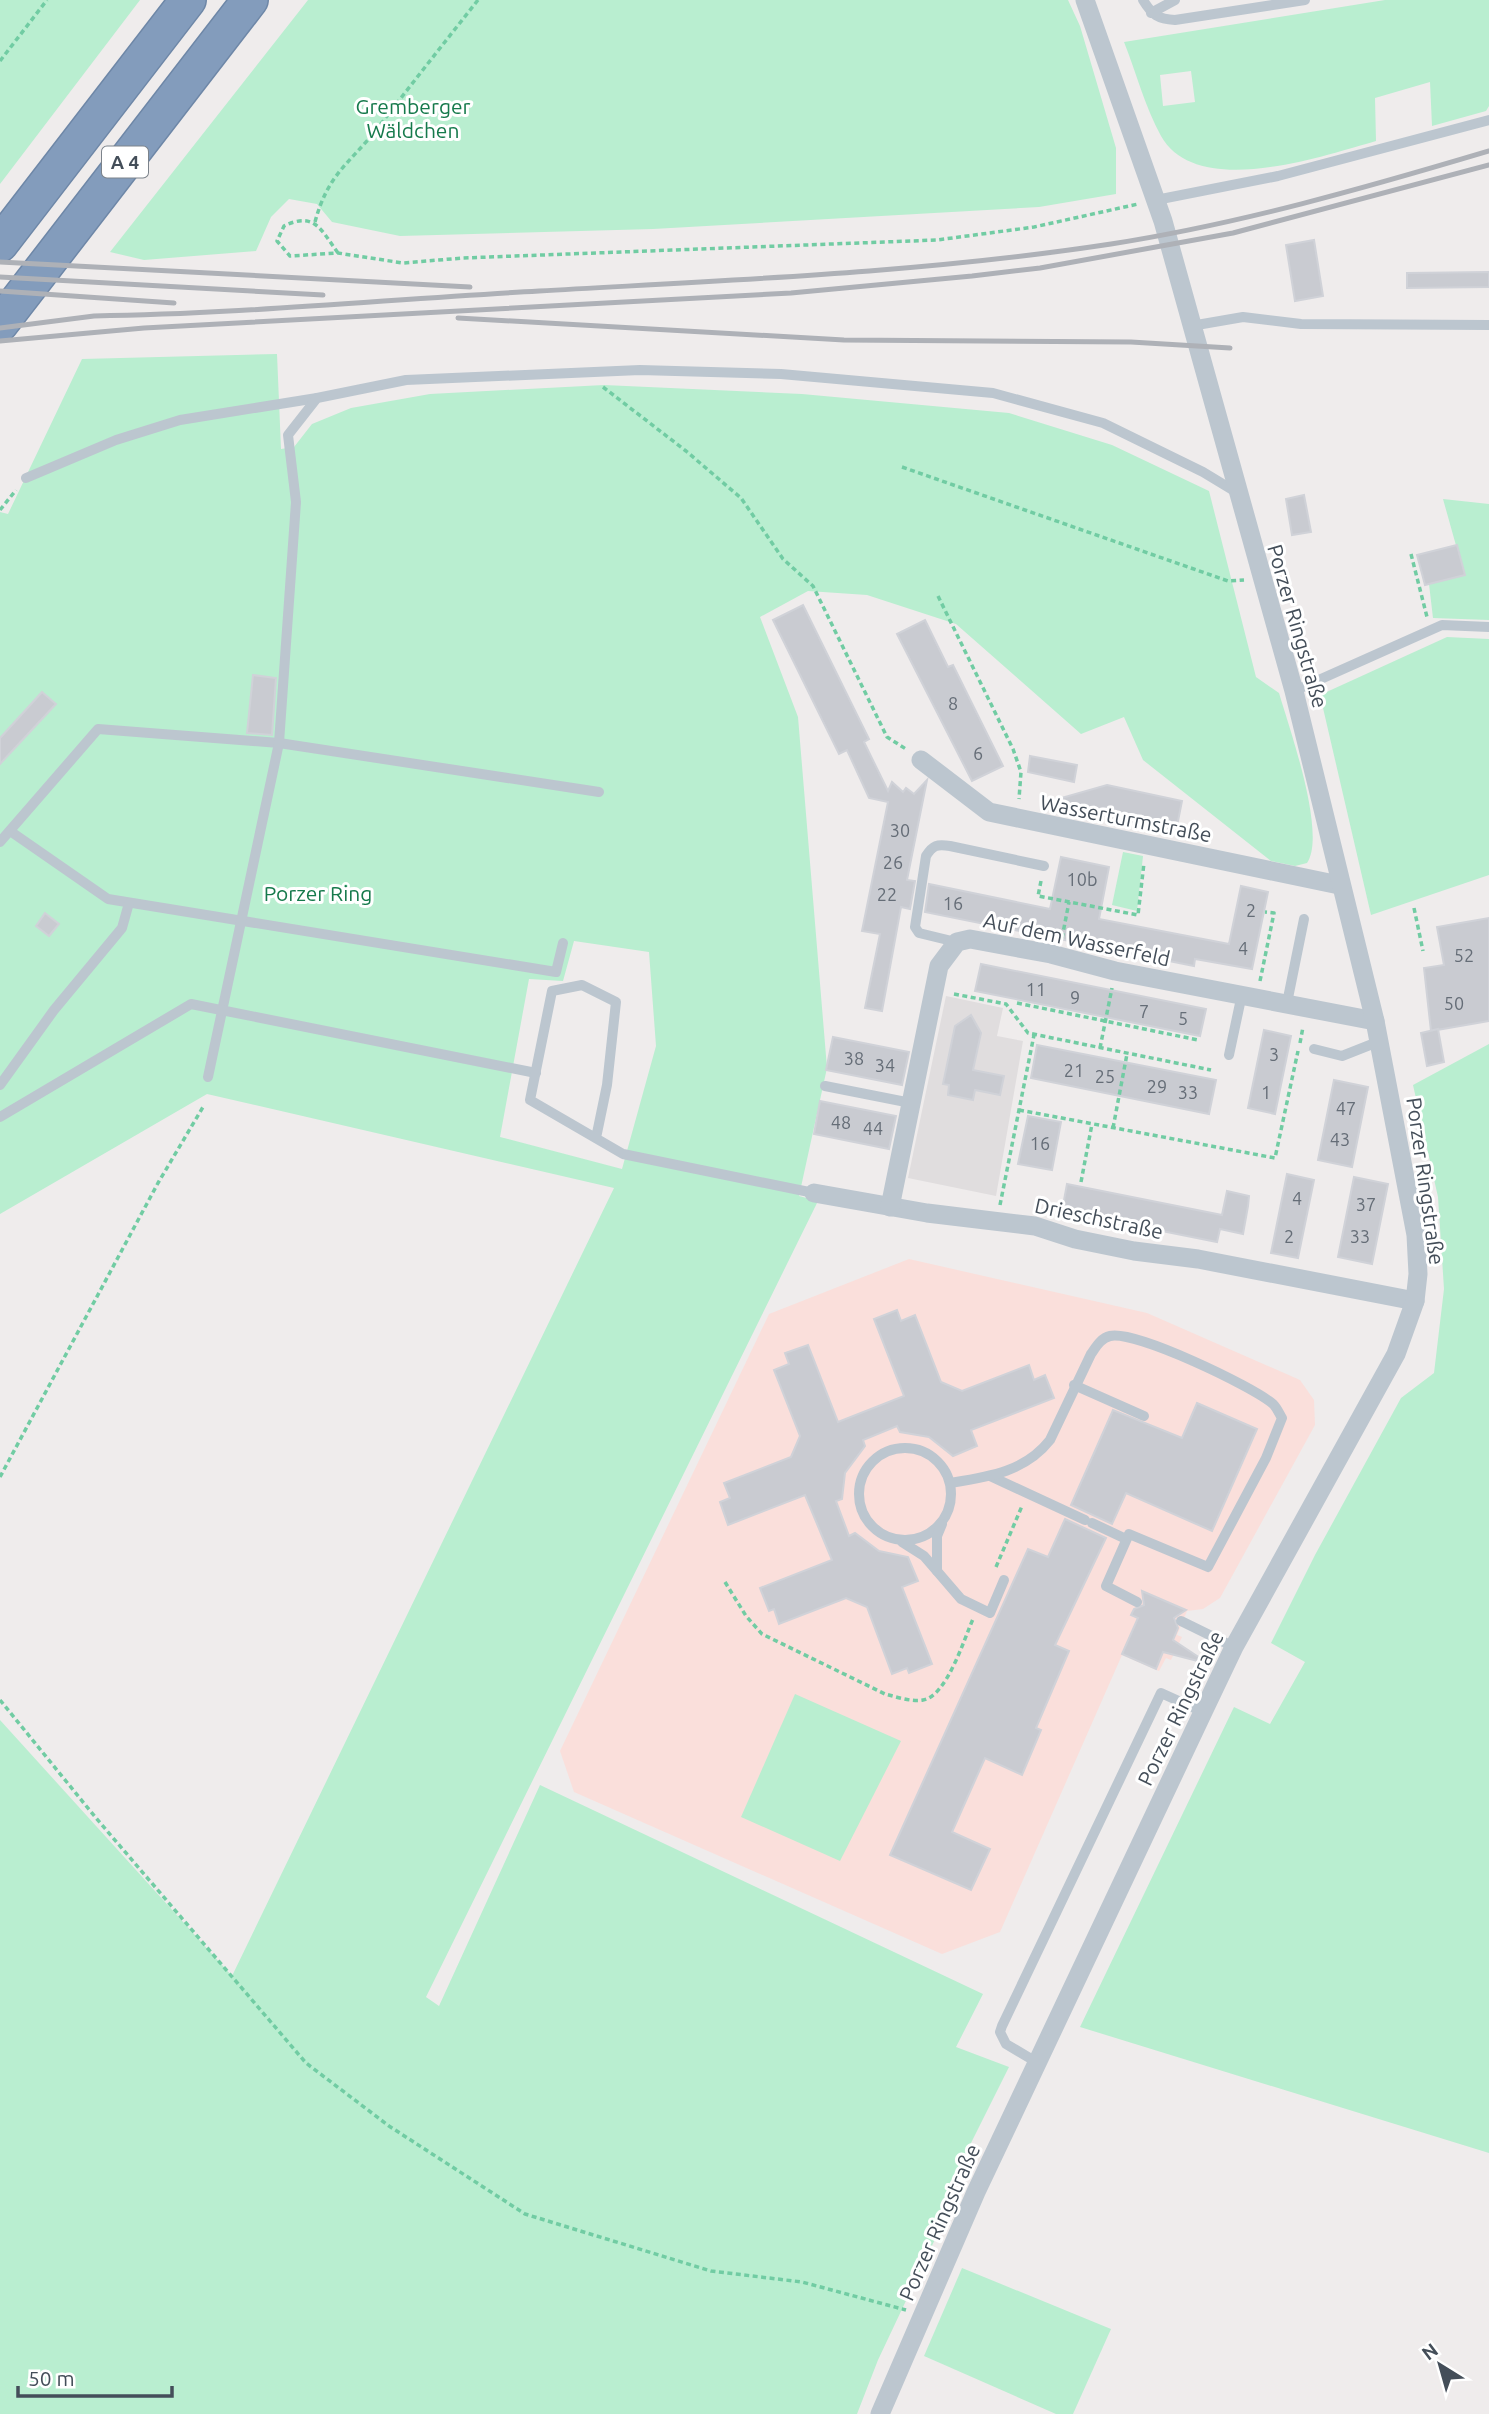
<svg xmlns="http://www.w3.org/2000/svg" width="1489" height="2414" font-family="Ubuntu,sans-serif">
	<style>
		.education { fill: #e0ddde }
		.medical { fill: #fadfdb }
		.green { fill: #b9eed0; fill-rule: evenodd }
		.building { fill: #c9cbd1; stroke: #d0d2d8; stroke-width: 2 }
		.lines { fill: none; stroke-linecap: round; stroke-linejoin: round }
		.highway-casing { stroke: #6e87a7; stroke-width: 38 }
		.path { stroke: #71cca3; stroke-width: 3.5; stroke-dasharray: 5 3.5; stroke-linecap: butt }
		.lane { stroke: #bcc6cf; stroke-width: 10 }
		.street { stroke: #bcc6cf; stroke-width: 19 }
		.highway { stroke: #839cbc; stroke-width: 35 }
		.rail { stroke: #aeb1b7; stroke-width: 5 }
		.labels { text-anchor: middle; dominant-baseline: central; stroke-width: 6; stroke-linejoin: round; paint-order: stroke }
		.number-label { font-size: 18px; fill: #656d77 }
		.shield { fill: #fff; stroke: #7c838b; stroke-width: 2 }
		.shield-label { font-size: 19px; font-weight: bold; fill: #444e59 }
		.park-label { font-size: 21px; fill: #167a4c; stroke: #fff }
		.street-label { font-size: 21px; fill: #444e59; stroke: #fff }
	</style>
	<rect width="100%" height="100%" fill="#efecec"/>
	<polygon class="education" points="946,996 1003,1008 997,1036 1023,1041 996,1196 908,1178"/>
	<polygon class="medical" points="909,1259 1147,1313 1300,1380 1314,1400 1315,1425 1220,1598 1203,1609 1187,1611 1177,1635 1182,1637 1171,1660 1166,1658 1159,1671 1122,1655 1000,1932 942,1954 574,1792 560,1751 769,1314"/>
	<g class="green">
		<polygon points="0,0 140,0 0,184"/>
		<polygon points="308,0 1068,0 1080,26 1116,148 1116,194 1039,207 653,229 400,236 332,222 317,204 289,199 271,217 256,251 144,260 110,252"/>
		<path d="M 1385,0 L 1489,0 L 1489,106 L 1486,111 L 1432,126 L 1430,82 L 1375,98 L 1376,141 C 1323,156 1197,200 1161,136 C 1145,107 1136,72 1124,42 ZM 1191,71 L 1195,102 L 1163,106 L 1160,75 Z"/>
		<path d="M 277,354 L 281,449 L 294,447 L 312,424 L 351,408 L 430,394 L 604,385 L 802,394 L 1009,413 L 1112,445 L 1209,491 L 1256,677 L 1279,693 C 1289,727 1327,834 1307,863 L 1295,866 L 1271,861 L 1143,760 L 1124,717 L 1081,734 L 956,624 L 867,595 L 808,591 L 760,617 L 798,717 L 827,1068 L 799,1196 L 818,1201 L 426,1997 L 439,2006 L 540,1785 L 983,1994 L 956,2047 L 1009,2067 L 945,2195 L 954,2199 L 878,2360 L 857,2414 L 0,2414 L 0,1720 L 232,1976 L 614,1188 L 207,1094 L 0,1214 L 0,512 L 8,514 L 82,359 ZM 574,941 L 649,952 L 656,1046 L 622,1169 L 500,1137 L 529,979 L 563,981 Z"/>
		<polygon points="1443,499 1489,504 1489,620 1433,618 1429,584 1464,574"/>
		<polygon points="1447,637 1489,639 1489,875 1371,915 1320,695"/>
		<polygon points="1123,852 1143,856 1137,911 1112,905"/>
		<polygon points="1489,1044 1489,2153 1080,2027 1234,1707 1270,1724 1305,1662 1271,1643 1315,1555 1401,1398 1434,1373 1444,1289 1438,1197 1413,1085"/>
		<polygon points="795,1694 901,1741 840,1861 741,1817"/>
		<polygon points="962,2268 1111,2329 1073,2414 1056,2414 924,2356"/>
	</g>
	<g class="building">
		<polygon points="1314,240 1323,296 1295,301 1286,245"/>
		<polygon points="1489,272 1489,287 1407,288 1407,273"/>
		<polygon points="1304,495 1311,532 1292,535 1286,499"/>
		<polygon points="1457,545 1465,575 1425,585 1417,555"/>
		<polygon points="803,605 869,739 864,742 888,791 892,782 903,792 906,788 914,794 927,780 907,880 915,881 910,909 901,907 882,1011 865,1008 880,934 862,931 888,802 869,798 847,750 839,754 773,620"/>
		<polygon points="925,620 948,667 953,665 1003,766 972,781 897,634"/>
		<polygon points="253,675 276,678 272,735 247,733"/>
		<polygon points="42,692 56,704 0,764 0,738"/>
		<polygon points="1030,756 1077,765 1074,782 1028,772"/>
		<polygon points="1107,785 1182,801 1176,831 1044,803"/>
		<polygon points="1061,857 1109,867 1099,919 1229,944 1241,886 1268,892 1252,969 1195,959 1194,966 925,912 929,884 1050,909"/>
		<polygon points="45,913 59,924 49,936 36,926"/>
		<polygon points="1489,918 1489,1021 1431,1031 1424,968 1444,965 1437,927"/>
		<polygon points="981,964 1206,1009 1200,1036 975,991"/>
		<polygon points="971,1015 981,1033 973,1070 1004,1076 1000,1095 975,1090 973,1100 948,1095 949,1085 943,1084 955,1026"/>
		<polygon points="1438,1029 1444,1062 1427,1066 1421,1033"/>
		<polygon points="1264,1030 1291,1036 1275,1114 1248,1108"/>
		<polygon points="833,1037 909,1052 902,1085 826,1070"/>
		<polygon points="1037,1045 1216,1080 1209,1114 1031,1078"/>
		<polygon points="1334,1080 1368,1087 1352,1167 1318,1160"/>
		<polygon points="820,1101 896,1116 889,1149 814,1134"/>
		<polygon points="1028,1116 1061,1122 1052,1170 1018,1164"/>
		<polygon points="1287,1174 1314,1180 1298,1258 1271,1253"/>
		<polygon points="1354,1177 1388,1184 1372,1264 1338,1257"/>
		<polygon points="1067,1184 1222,1215 1227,1191 1249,1196 1248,1206 1243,1234 1220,1229 1217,1242 1062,1211"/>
		<polygon points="897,1310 901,1321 915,1315 941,1382 962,1391 1029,1365 1034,1380 1045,1375 1054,1398 971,1430 977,1446 953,1456 929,1437 900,1432 897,1426 863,1440 865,1446 845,1473 842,1499 836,1501 849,1536 855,1533 879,1551 908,1557 918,1581 902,1587 932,1664 909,1673 907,1668 892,1674 867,1607 846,1598 779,1624 774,1609 769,1611 760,1588 832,1560 805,1495 728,1525 720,1502 730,1498 724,1483 791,1457 800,1436 774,1370 789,1364 785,1353 808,1345 838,1422 904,1396 874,1319"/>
		<polygon points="1197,1403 1257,1429 1212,1531 1126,1493 1112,1524 1071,1505 1113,1410 1182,1438"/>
		<polygon points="1065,1519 1106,1538 1055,1645 1069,1651 1036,1728 1041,1730 1022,1775 985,1758 952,1832 990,1849 971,1890 890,1855 1028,1549 1048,1557"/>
		<polygon points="1142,1591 1186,1610 1174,1618 1178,1628 1173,1640 1200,1658 1198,1661 1163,1652 1156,1669 1122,1654 1138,1618 1131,1615 1134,1609 1144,1605"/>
	</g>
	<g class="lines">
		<g class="highway-casing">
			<g id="highway">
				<polyline points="0,244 188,0"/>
				<polyline points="0,324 250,0"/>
			</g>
		</g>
		<g class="path">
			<polyline points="0,61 47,0"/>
			<path d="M 315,222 C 328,174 348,165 377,129 C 410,86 444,43 478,0"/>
			<path d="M 338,253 C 321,230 315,211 284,226 L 277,241 L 290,256 L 338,253 L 403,263 L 463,258 L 937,240 L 1034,227 L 1138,204"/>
			<polyline points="603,387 686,451 741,498 783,559 813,586 887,737 906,749"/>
			<polyline points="902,467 1228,581 1244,580"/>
			<polyline points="0,510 16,490"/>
			<polyline points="1411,554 1427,617"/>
			<polyline points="938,596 1013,749 1021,772 1019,799"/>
			<polyline points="1041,881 1038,896 1138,915 1144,863"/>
			<polyline points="1414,908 1423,951"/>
			<polyline points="1062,938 1069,902"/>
			<polyline points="1260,981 1274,913 1265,912"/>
			<polyline points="954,994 1006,1004 1028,1033 1211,1070"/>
			<polyline points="1017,1003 1198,1040"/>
			<polyline points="1300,1043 1303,1027"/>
			<polyline points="1100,1048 1112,988"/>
			<polyline points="1019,1110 1275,1158 1298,1051"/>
			<polyline points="1113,1128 1127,1054"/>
			<polyline points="1081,1182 1092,1124"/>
			<polyline points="1000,1205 1034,1035"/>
			<polyline points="0,1477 158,1183 203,1107"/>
			<polyline points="996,1567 1022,1506"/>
			<path d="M 725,1582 L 746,1616 L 762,1634 L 885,1694 C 897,1697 911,1702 923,1700 C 947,1696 964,1639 973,1619"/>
			<polyline points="0,1700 96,1818 306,2063 389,2126 525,2214 711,2271 802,2282 906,2310"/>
		</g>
		<g class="lane">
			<path d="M 1143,0 C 1152,15 1158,19 1175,20 L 1305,0"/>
			<polyline points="1151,13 1175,0"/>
			<polyline points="1156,200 1278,176 1489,120"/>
			<polyline points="1191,326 1243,317 1301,324 1489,325"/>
			<polyline points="26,478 116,440 180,420 317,398"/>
			<polyline points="1294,691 1442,625 1489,627"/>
			<polyline points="10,831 108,899 556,972 563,943"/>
			<polyline points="0,842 98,729 279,743 599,792"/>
			<path d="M 956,942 L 919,933 L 915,927 L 926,856 C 933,845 937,844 950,846 L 1044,866"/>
			<polyline points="1287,1003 1304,919"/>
			<polyline points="1314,1049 1342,1056 1380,1041"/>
			<polyline points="1229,1055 1242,994"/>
			<polyline points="208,1077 279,743 296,502 288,435 317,398 406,380 640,370 781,374 993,393 1103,423 1203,472 1236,492"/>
			<polyline points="0,1085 54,1010 122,928 129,903"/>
			<polyline points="825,1086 911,1103"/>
			<polyline points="0,1117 191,1004 536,1073"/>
			<polyline points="596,1138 607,1085 616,1002 582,985 552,991 530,1100 623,1154 814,1193"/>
			<polyline points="1074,1385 1144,1416"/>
			<circle cx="905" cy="1494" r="46"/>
			<polyline points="990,1476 1085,1520"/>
			<path d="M 950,1483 C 988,1477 1025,1472 1050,1440 L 1091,1354 C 1096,1347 1101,1338 1110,1336 C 1135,1330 1252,1386 1273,1404 C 1277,1408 1279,1413 1282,1418 L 1266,1458 L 1208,1567 L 1129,1534 L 1106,1586 L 1137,1602"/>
			<polyline points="1092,1523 1126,1539"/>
			<polyline points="902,1542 924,1556 961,1599 990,1613 1004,1580"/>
			<polyline points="937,1571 937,1536 942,1524"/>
			<polyline points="1181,1621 1234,1647"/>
			<polyline points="1038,2063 1006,2044 1000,2032 1002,2026 1161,1693 1203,1712"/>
		</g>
		<g class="street">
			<polyline points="921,760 989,812 1339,885"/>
			<polyline points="814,1193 927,1213 1035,1226 1075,1239 1134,1251 1198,1259 1415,1301"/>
			<polyline points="890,1207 939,966 957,942 970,939 1051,954 1115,971 1375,1021"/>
			<polyline points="880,2414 976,2192 1203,1712 1234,1647 1396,1354 1415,1301 1418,1274 1416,1235 1375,1021 1294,691 1163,221 1085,0"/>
		</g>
		<use href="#highway" class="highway"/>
		<g class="rail">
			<polyline points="0,262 470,287"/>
			<polyline points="0,277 323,295"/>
			<polyline points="0,291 174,303"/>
			<polyline points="458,318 844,340 1131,342 1230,348"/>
			<path d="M 0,328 L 94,316 C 242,314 391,299 539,291 C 730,280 921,273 1111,244 C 1239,224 1365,188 1489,151"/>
			<polyline points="0,341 144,328 791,293 972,276 1040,268 1233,233 1489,165"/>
		</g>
	</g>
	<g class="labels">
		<g class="number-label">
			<text x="953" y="703">8</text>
			<text x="978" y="753">6</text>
			<text x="900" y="830">30</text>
			<text x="893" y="862">26</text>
			<text x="1082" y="879">10b</text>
			<text x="887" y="894">22</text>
			<text x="953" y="903">16</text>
			<text x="1251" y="910">2</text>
			<text x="1243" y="948">4</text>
			<text x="1464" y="955">52</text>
			<text x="1036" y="989">11</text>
			<text x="1075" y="997">9</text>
			<text x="1454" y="1003">50</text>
			<text x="1144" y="1011">7</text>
			<text x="1183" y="1018">5</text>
			<text x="1274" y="1054">3</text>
			<text x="854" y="1058">38</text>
			<text x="885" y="1065">34</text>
			<text x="1074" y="1070">21</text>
			<text x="1105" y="1076">25</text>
			<text x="1157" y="1086">29</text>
			<text x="1188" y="1092">33</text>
			<text x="1266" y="1092">1</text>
			<text x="1346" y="1108">47</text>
			<text x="841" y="1122">48</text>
			<text x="873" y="1128">44</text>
			<text x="1340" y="1139">43</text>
			<text x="1040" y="1143">16</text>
			<text x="1297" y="1198">4</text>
			<text x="1366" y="1204">37</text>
			<text x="1289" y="1236">2</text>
			<text x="1360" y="1236">33</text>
		</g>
		<rect class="shield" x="102" y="146.5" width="46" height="31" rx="5"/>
		<g class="shield-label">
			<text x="125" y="162">A 4</text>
		</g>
		<g class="park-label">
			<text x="413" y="106">Gremberger<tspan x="413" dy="24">Wäldchen</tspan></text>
			<text x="318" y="893">Porzer Ring</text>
		</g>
		<g class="street-label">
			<text transform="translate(1298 626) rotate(74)">Porzer Ringstraße</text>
			<text transform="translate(1126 818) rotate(11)">Wasserturmstraße</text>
			<text transform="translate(1077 939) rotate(12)">Auf dem Wasserfeld</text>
			<text transform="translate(1426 1181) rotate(82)">Porzer Ringstraße</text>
			<text transform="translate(1099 1218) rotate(12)">Drieschstraße</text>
			<text transform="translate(1180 1708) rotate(-64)">Porzer Ringstraße</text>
			<text transform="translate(939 2222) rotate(-66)">Porzer Ringstraße</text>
		</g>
	</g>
	<g transform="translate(1440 2365) rotate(323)" stroke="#ffffff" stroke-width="5" paint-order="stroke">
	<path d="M0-5L12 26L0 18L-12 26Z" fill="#444e59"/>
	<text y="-10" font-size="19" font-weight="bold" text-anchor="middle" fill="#444e59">N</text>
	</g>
	<path d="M18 2386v10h154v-10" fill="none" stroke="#444e59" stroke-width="3.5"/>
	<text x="28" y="2386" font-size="21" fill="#444e59" stroke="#ffffff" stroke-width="5" paint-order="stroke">50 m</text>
</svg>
